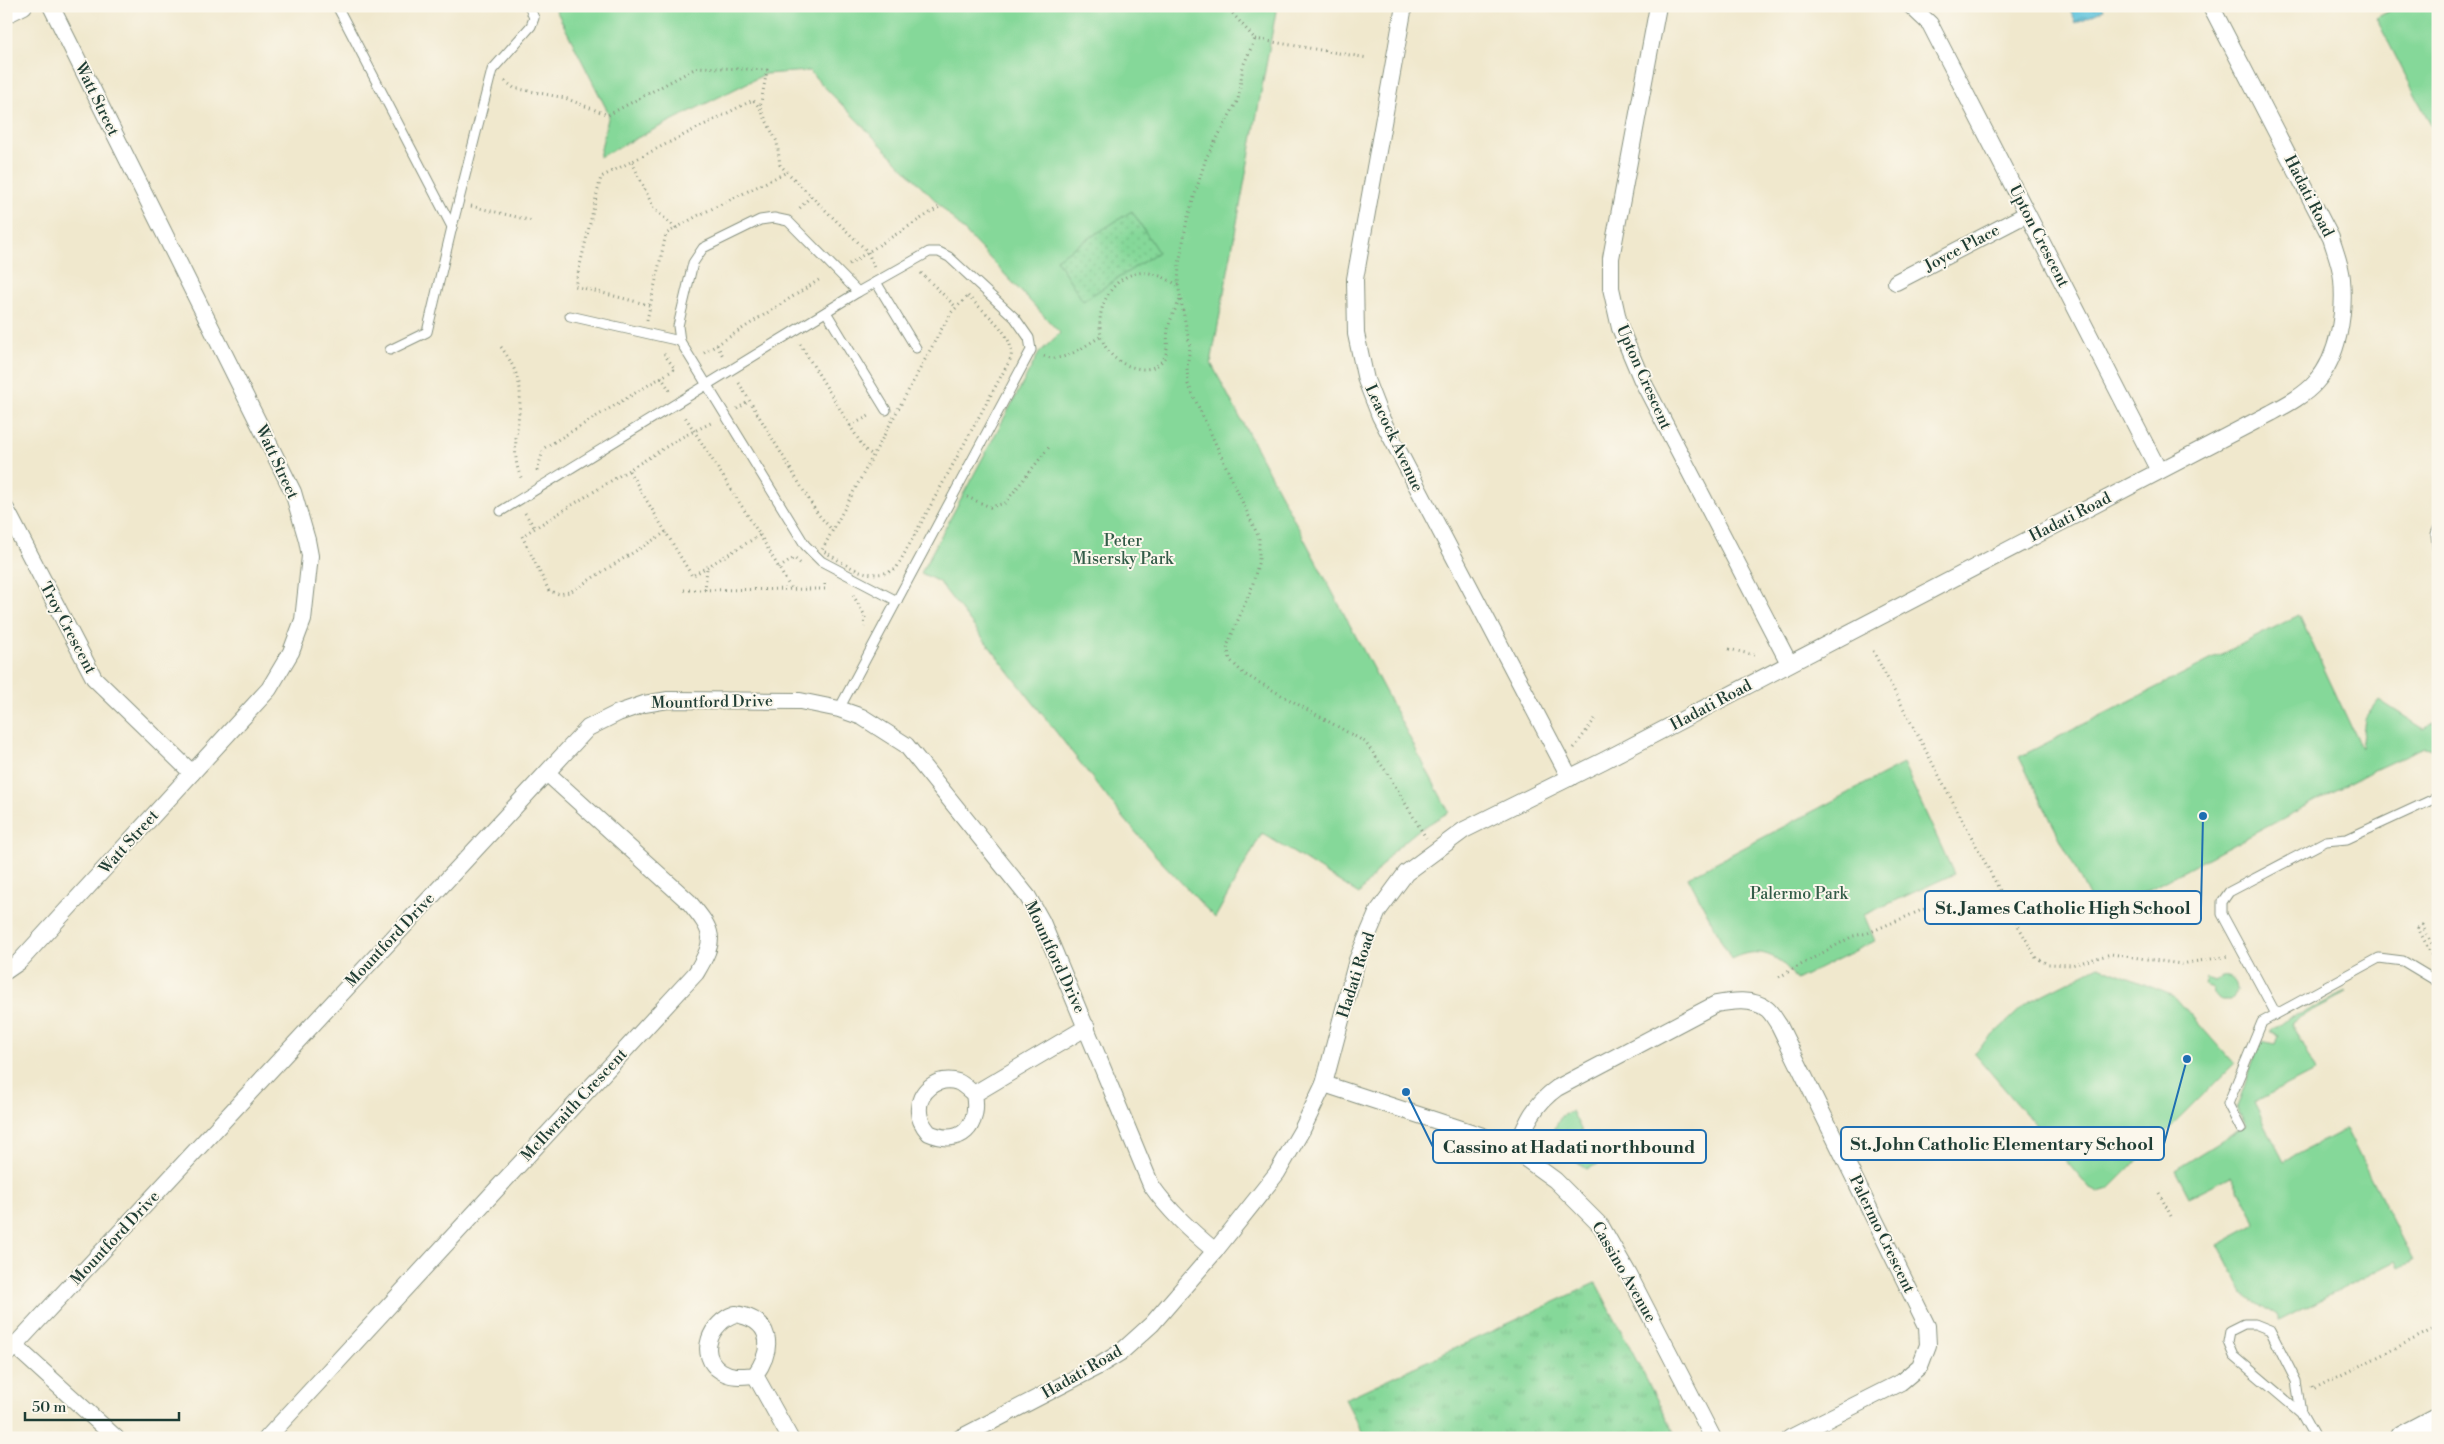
<svg xmlns="http://www.w3.org/2000/svg" width="2444" height="1444" font-family="'Libre Bodoni',serif">
	<style>
		.grass { fill: url(#grass-tufts); stroke: #528a66 }
		.park { fill: #85d899; stroke: #528a66 }
		.garden { fill: url(#garden-dots); stroke: #528a66 }
		.water { fill: url(#water-waves); stroke: #3e8088 }
		.lines { fill: none; stroke-linecap: round; stroke-linejoin: round }
		.lane-casing { stroke: #889280; stroke-width: 11 }
		.street-casing { stroke: #889280; stroke-width: 18 }
		.secondary-casing { stroke: #889280; stroke-width: 26 }
		.path { stroke: #889280; stroke-width: 3; stroke-dasharray: 1 4; stroke-linecap: butt }
		.lane { stroke: #fff; stroke-width: 9 }
		.street { stroke: #fff; stroke-width: 16 }
		.secondary { stroke: #fff; stroke-width: 24 }
		.labels { text-anchor: middle; dominant-baseline: central; stroke-width: 4; stroke-linejoin: round; paint-order: stroke }
		.street-label { font-size: 16px; fill: #1f3d34; stroke: #fbf7ec }
		.park-label { font-size: 16px; fill: #335c48; stroke: #fbf7ec }
		.leader { fill: none; stroke: #1f6fb2; stroke-width: 2 }
		.callout-dot { fill: #1f6fb2; stroke: #fbf7ec; stroke-width: 2 }
		.callout { fill: #fbf7ec; stroke: #1f6fb2; stroke-width: 2 }
		.callout-label { font-size: 18px; text-anchor: middle; font-weight: bold; fill: #1f3d34 }
	</style>
	<defs>
		<pattern id="grass-tufts" width="24" height="20" patternUnits="userSpaceOnUse" patternTransform="scale(1.25)"><rect width="24" height="20" fill="#85d899"/><path d="M3 7l-1-3M5 7V3M7 7l1-3M15 17l-1-3M17 17v-4M19 17l1-3" fill="none" stroke="#72ba84"/></pattern>
		<pattern id="garden-dots" width="8" height="8" patternUnits="userSpaceOnUse" patternTransform="scale(1.25)"><rect width="8" height="8" fill="#85d899"/><path d="M2 2h.1M6 6h.1" fill="none" stroke="#72ba84" stroke-width="1.8" stroke-linecap="round"/></pattern>
		<pattern id="water-waves" width="16" height="10" patternUnits="userSpaceOnUse" patternTransform="scale(1.25)"><rect width="16" height="10" fill="#5ec3db"/><path d="M0 5q4-4 8 0t8 0" fill="none" stroke="#4da0b2"/></pattern>
	</defs>
	<rect width="100%" height="100%" fill="#fbf7ec"/>
	<filter id="ink" filterUnits="userSpaceOnUse"><feTurbulence type="fractalNoise" baseFrequency=".02" numOctaves="2"/><feDisplacementMap in="SourceGraphic" scale="10" xChannelSelector="R" yChannelSelector="G"/><feConvolveMatrix kernelMatrix="1 2 1 2 8 2 1 2 1" color-interpolation-filters="sRGB"/></filter>
	<filter id="wash" filterUnits="userSpaceOnUse"><feTurbulence type="fractalNoise" baseFrequency=".0096" numOctaves="4" result="noise"/><feDisplacementMap in="SourceGraphic" scale="20" xChannelSelector="R" yChannelSelector="G"/><feGaussianBlur stdDeviation="1.12" result="paint"/><feColorMatrix in="noise" values="0 0 0 0 0 0 0 0 0 0 0 0 0 0 0 0 0 1.4 0 .05"/><feComposite in="paint" operator="in"/></filter>
	<g filter="url(#wash)">
		<rect width="100%" height="100%" fill="#f0e8cd"/>
		<g class="grass">
			<polygon points="1572,1111 1598,1164 1587,1169 1549,1141 1561,1116"/>
			<polygon points="1596,1283 1677,1438 1365,1438 1345,1399"/>
		</g>
		<g class="park">
			<polygon points="554,6 1277,6 1211,363 1449,812 1417,831 1393,851 1359,894 1262,833 1215,918 1155,855 1117,810 939,582 921,573 1039,353 1060,333 935,200 809,71 765,74 599,157 609,114"/>
			<polygon points="2399,6 2438,6 2438,139 2376,18"/>
			<polygon points="2299,615 2361,748 2365,719 2379,700 2424,729 2433,723 2438,724 2438,750 2424,747 2372,771 2099,916 2019,757"/>
			<path d="M 1903,764 L 1954,874 L 1864,915 L 1875,941 L 1796,980 C 1781,955 1758,945 1731,959 L 1688,877 Z"/>
			<polygon points="2099,966 2174,996 2234,1064 2109,1189 2098,1192 2088,1187 1974,1053 2028,1002"/>
			<path d="M 2221,977 C 2231,975 2237,981 2237,991 L 2230,1000 L 2219,1000 L 2214,994 L 2213,988 L 2204,985 L 2206,978 L 2215,981 Z"/>
			<polygon points="2345,992 2346,993 2291,1022 2316,1071 2254,1103 2284,1161 2346,1129 2413,1261 2399,1268 2396,1261 2280,1321 2278,1316 2243,1293 2218,1245 2257,1224 2231,1176 2189,1197 2175,1170 2246,1126 2237,1107 2260,1041 2276,1044 2279,1036 2270,1032 2289,1017 2303,1013"/>
		</g>
		<polygon class="garden" points="1132,211 1158,252 1083,301 1056,259"/>
		<polygon class="water" points="2077,6 2101,6 2103,10 2076,23 2070,10"/>
	</g>
	<g filter="url(#ink)">
		<g class="lines">
			<g class="lane-casing">
				<g id="lane">
					<polyline points="337,6 452,227 427,332 390,350"/>
					<polyline points="452,227 492,70 531,26 534,18 529,6"/>
					<polyline points="876,282 916,348"/>
					<polyline points="858,292 788,221 774,218 760,220 703,248 693,263 678,326 680,341 805,545 821,561 897,601"/>
					<polyline points="826,312 886,410"/>
					<polyline points="570,316 680,341"/>
					<polyline points="501,511 858,292 929,252 939,252 949,257 1015,318 1029,338 1031,350 839,709"/>
					<polyline points="2438,529 2436,534 2438,557"/>
					<polyline points="2276,1014 2222,914 2222,902 2229,892 2326,841 2347,839 2438,797"/>
					<polyline points="2241,1129 2228,1104 2262,1022 2379,958 2403,961 2438,982"/>
					<polyline points="2301,1413 2234,1356 2228,1342 2230,1331 2244,1324 2255,1324 2270,1330 2296,1381 2301,1413 2315,1438"/>
				</g>
			</g>
			<g class="street-casing">
				<g id="street">
					<polyline points="1404,6 1355,279 1356,334 1366,380 1380,416 1570,778"/>
					<polyline points="1658,6 1611,258 1611,288 1620,328 1641,378 1789,663"/>
					<polyline points="1911,6 1930,24 2159,471"/>
					<polyline points="6,15 24,6"/>
					<polyline points="1896,282 2027,214"/>
					<polyline points="6,509 94,678 192,773"/>
					<polyline points="6,971 19,962 269,689 291,652 303,620 310,556 307,540 293,492 51,6"/>
					<polyline points="1324,1084 1480,1135 1515,1151 1555,1180 1601,1226 1629,1275 1713,1438"/>
					<path d="M 974,1094 C 980,1126 961,1147 929,1133 C 924,1127 919,1120 919,1112 C 917,1092 938,1075 958,1082 C 963,1084 969,1090 974,1094 L 1087,1027"/>
					<path d="M 1515,1151 C 1526,1124 1533,1105 1557,1088 L 1716,1004 C 1732,1001 1753,998 1767,1009 C 1772,1013 1776,1021 1779,1025 L 1927,1326 L 1928,1345 L 1920,1366 L 1901,1382 L 1790,1438"/>
					<path d="M 735,1314 C 773,1320 774,1348 755,1375 C 743,1376 732,1378 721,1371 C 696,1355 711,1322 735,1314 Z"/>
					<polyline points="15,1346 116,1438"/>
					<path d="M 6,1355 L 588,728 L 618,713 L 644,704 L 668,700 L 800,701 L 839,709 L 862,717 L 906,745 L 1028,897 L 1042,922 L 1151,1185 C 1169,1211 1191,1231 1215,1251"/>
					<polyline points="755,1375 790,1438"/>
					<path d="M 267,1438 L 696,973 C 717,938 714,932 689,902 L 547,773"/>
					<path d="M 960,1438 L 1095,1368 L 1121,1352 L 1152,1324 L 1215,1251 L 1277,1173 L 1302,1130 L 1324,1084 L 1357,960 L 1378,911 L 1406,873 L 1464,830 L 1603,761 L 2271,413 C 2286,405 2305,395 2316,382 C 2339,356 2345,313 2342,279 C 2341,266 2335,251 2331,238 L 2211,6"/>
				</g>
			</g>
			<g class="secondary-casing">
				<polyline id="secondary" points="2402,1438 2438,1419"/>
			</g>
			<g class="path">
				<polyline points="1226,6 1255,39 1243,66 1238,100 1206,158 1187,220 1179,264 1178,285 1190,347 1187,367 1188,384 1259,538 1259,560 1252,587 1227,646 1230,660 1244,674 1365,742 1388,774 1426,838"/>
				<polyline points="1255,39 1368,58"/>
				<polyline points="505,81 514,88 565,98 608,115 698,67 767,70 760,108"/>
				<polyline points="632,162 654,209 676,228"/>
				<polyline points="811,196 868,252 874,268"/>
				<polyline points="471,206 533,221"/>
				<polyline points="849,264 941,206"/>
				<polyline points="921,273 956,307"/>
				<path d="M 1178,285 C 1170,281 1162,276 1154,274 C 1101,260 1073,354 1136,368 C 1144,370 1155,369 1161,362 C 1170,353 1166,340 1168,329 C 1170,319 1175,310 1180,300"/>
				<path d="M 968,296 C 984,313 1015,333 1011,358 L 896,569 C 868,583 845,564 822,550 L 941,330 L 952,312 Z"/>
				<polyline points="649,305 575,286 601,177 753,100 760,108 777,142 780,165 811,196 797,211"/>
				<polyline points="647,320 666,234 697,216 787,172"/>
				<polyline points="800,344 865,450 873,455"/>
				<polyline points="717,345 724,358"/>
				<path d="M 501,347 C 510,359 518,374 520,389 C 522,419 507,454 523,481"/>
				<polyline points="704,353 822,278"/>
				<path d="M 1044,356 C 1063,364 1084,346 1100,337"/>
				<polyline points="661,377 671,392"/>
				<polyline points="739,383 817,513 832,530"/>
				<polyline points="737,409 749,401"/>
				<polyline points="850,426 871,415"/>
				<polyline points="537,471 544,448 675,369 664,354"/>
				<polyline points="629,471 692,576 760,535 684,415"/>
				<polyline points="967,497 990,507 1005,503 1050,446"/>
				<polyline points="525,513 534,527"/>
				<polyline points="666,532 570,592 559,594 549,591 522,536 682,437 713,422"/>
				<polyline points="760,535 791,589"/>
				<polyline points="779,568 794,558 801,564"/>
				<polyline points="684,590 825,589 825,580"/>
				<polyline points="705,590 707,568"/>
				<polyline points="853,595 865,616 864,627"/>
				<polyline points="1729,649 1754,655"/>
				<polyline points="1873,651 2014,917"/>
				<polyline points="1574,748 1595,719"/>
				<polyline points="2436,964 2418,928 2422,925 2438,955"/>
				<polyline points="1779,977 1853,936 1868,933 1936,904 1953,900 1984,905 2014,918 2036,958 2048,964 2072,965 2111,954 2181,964 2229,956"/>
				<polyline points="2159,1193 2171,1216"/>
				<polyline points="2312,1386 2313,1389 2438,1327"/>
			</g>
			<use href="#lane" class="lane"/>
			<use href="#street" class="street"/>
			<use href="#secondary" class="secondary"/>
		</g>
	</g>
	<g class="labels">
		<g class="street-label">
			<text transform="translate(97 99) rotate(64)">Watt Street</text>
			<text transform="translate(2309 196) rotate(63)">Hadati Road</text>
			<text transform="translate(2039 236) rotate(63)">Upton Crescent</text>
			<text transform="translate(1962 248) rotate(-28)">Joyce Place</text>
			<text transform="translate(1644 377) rotate(66)">Upton Crescent</text>
			<text transform="translate(1394 438) rotate(65)">Leacock Avenue</text>
			<text transform="translate(277 462) rotate(65)">Watt Street</text>
			<text transform="translate(2070 517) rotate(-27)">Hadati Road</text>
			<text transform="translate(68 628) rotate(62)">Troy Crescent</text>
			<text transform="translate(712 702) rotate(-1)">Mountford Drive</text>
			<text transform="translate(1711 705) rotate(-28)">Hadati Road</text>
			<text transform="translate(129 842) rotate(-48)">Watt Street</text>
			<text transform="translate(390 940) rotate(-47)">Mountford Drive</text>
			<text transform="translate(1055 957) rotate(65)">Mountford Drive</text>
			<text transform="translate(1356 975) rotate(-72)">Hadati Road</text>
			<text transform="translate(574 1105) rotate(-47)">McIlwraith Crescent</text>
			<text transform="translate(1882 1234) rotate(64)">Palermo Crescent</text>
			<text transform="translate(115 1238) rotate(-47)">Mountford Drive</text>
			<text transform="translate(1624 1272) rotate(60)">Cassino Avenue</text>
			<text transform="translate(1082 1372) rotate(-30)">Hadati Road</text>
		</g>
		<g class="park-label">
			<text x="1123" y="541">Peter<tspan x="1123" dy="18">Misersky Park</tspan></text>
			<text x="1799" y="894">Palermo Park</text>
		</g>
	</g>
	<path class="leader" d="M2203 816L2201 908M2187 1059L2164 1144M1406 1092L1433 1147"/>
	<g class="callout-dot">
		<circle cx="2203" cy="816" r="5"/>
		<circle cx="2187" cy="1059" r="5"/>
		<circle cx="1406" cy="1092" r="5"/>
	</g>
	<g class="callout">
		<rect x="1925" y="891" width="276" height="33" rx="5"/>
		<rect x="1841" y="1127" width="323" height="33" rx="5"/>
		<rect x="1433" y="1130" width="273" height="33" rx="5"/>
	</g>
	<g class="callout-label">
		<text x="2063" y="914">St. James Catholic High School</text>
		<text x="2002" y="1150">St. John Catholic Elementary School</text>
		<text x="1569" y="1153">Cassino at Hadati northbound</text>
	</g>
	<rect width="2444" height="1444" fill="none" stroke="#fbf7ec" stroke-width="25"/>
	<path d="M25 1412v8h154v-8" fill="none" stroke="#1f3d34" stroke-width="2.5"/>
	<text x="32" y="1412" font-size="15" fill="#1f3d34" stroke="#fbf7ec" stroke-width="4" paint-order="stroke">50 m</text>
</svg>
